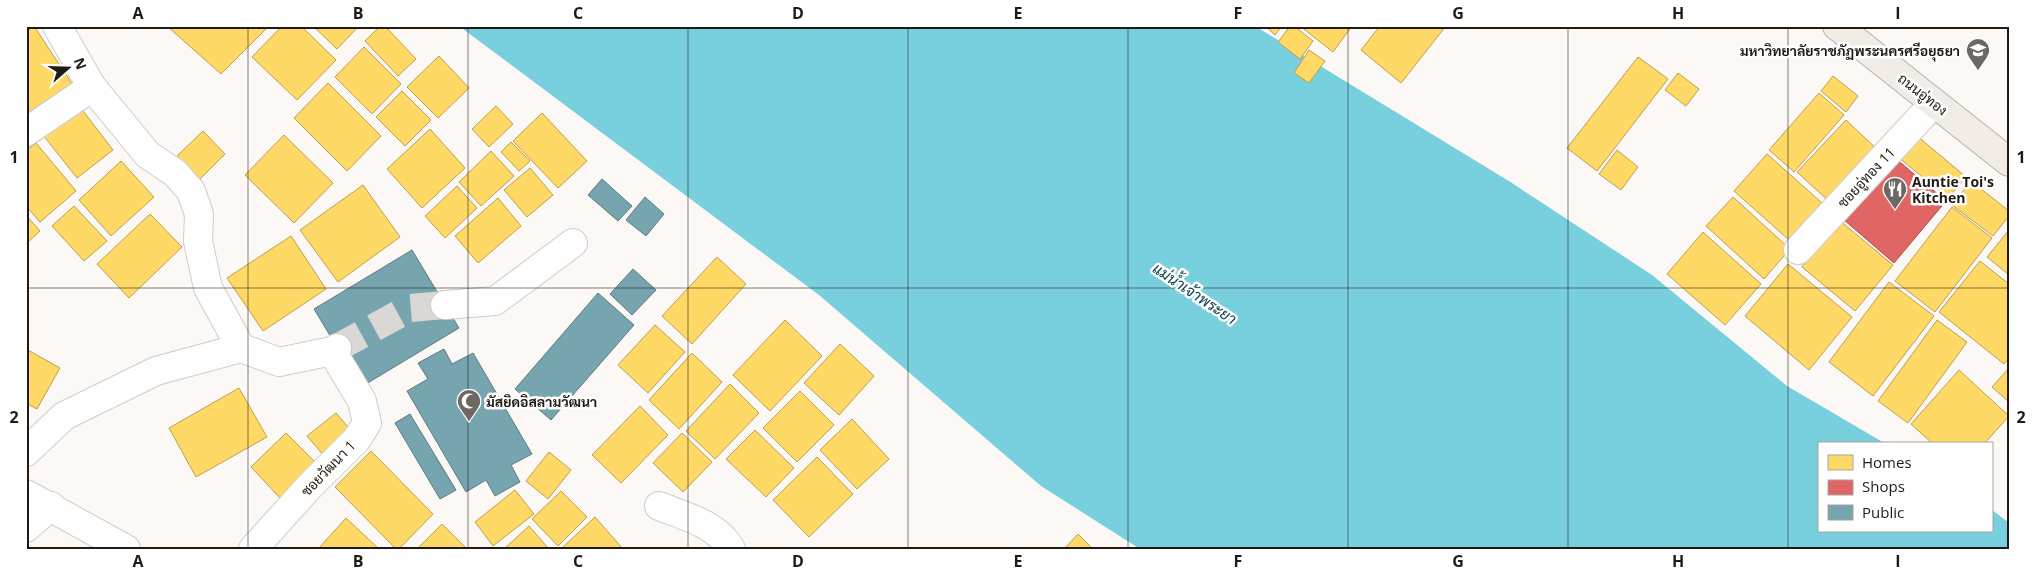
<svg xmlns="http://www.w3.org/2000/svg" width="2035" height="575" font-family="'Open Sans',Sarabun,sans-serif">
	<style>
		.water { fill: #78cfdd }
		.homes { fill: #ffd966; stroke: #bd9f4d }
		.shops { fill: #e06666; stroke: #a74f4d }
		.public { fill: #76a5af; stroke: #5d7b80 }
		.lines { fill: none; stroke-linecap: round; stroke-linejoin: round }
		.minor-tunnel { stroke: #dad7d4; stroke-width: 28; stroke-dasharray: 28 14; stroke-linecap: butt }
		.minor-casing { stroke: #d2cbc7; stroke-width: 30 }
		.major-casing { stroke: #bdb0a6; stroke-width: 30 }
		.minor { stroke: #fefefe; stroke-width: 28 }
		.major { stroke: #f2ece7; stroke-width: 28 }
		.grid { fill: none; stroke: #221912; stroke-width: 1; stroke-opacity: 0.55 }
		.labels { text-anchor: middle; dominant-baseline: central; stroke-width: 5; stroke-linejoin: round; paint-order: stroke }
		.poi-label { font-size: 14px; font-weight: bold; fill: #221912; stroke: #fff; text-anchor: start }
		.street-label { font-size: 14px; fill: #221912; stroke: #fff }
		.water-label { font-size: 15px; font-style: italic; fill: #074149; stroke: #fff }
		.neatline { fill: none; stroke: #221912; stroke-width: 2 }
		.grid-label { font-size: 16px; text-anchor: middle; font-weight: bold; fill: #221912 }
	</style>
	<rect width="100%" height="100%" fill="#fbf8f6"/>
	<polygon class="water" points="459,26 1255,26 1512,183 1652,275 1787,386 1886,444 1819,444 1819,531 1991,531 1991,509 2009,523 2009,549 1140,549 1041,486 819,295"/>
	<g class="homes">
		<polygon points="34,26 72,84 26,114 26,31"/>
		<polygon points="167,26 269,26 221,74"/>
		<polygon points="282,26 301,26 336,60 297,100 252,57"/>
		<polygon points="313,26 359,26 337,49"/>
		<polygon points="380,26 385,26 416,59 398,76 365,41"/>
		<polygon points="1265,26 1282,26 1275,35"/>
		<polygon points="1290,26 1294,26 1313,41 1300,59 1278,42"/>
		<polygon points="1300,26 1352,26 1333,52"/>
		<polygon points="1380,26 1446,26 1401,83 1361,50"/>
		<polygon points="364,47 401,84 372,114 335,77"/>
		<polygon points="1309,50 1325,61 1309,83 1294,73"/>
		<polygon points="439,56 469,88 438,118 407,87"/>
		<polygon points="1638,57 1668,79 1597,171 1567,148"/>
		<polygon points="1678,73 1699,89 1686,106 1665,90"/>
		<polygon points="1833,76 1858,96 1846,112 1821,91"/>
		<polygon points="328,83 381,136 347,171 294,118"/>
		<polygon points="402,91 431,120 405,146 376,117"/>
		<polygon points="1819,93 1844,115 1794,172 1769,150"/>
		<polygon points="496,106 513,124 489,147 472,129"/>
		<polygon points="80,107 113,150 77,178 43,135"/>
		<polygon points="542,113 587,161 558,188 513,141"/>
		<polygon points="1846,120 1881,153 1833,205 1797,172"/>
		<polygon points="430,129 465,168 422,208 387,169"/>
		<polygon points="203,131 225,154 199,180 176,157"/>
		<polygon points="284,135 333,183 294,223 245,175"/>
		<polygon points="1916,135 1966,177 1948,198 1898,157"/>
		<polygon points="511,142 530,161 519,171 501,152"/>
		<polygon points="36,143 76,191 40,222 26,206 26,151"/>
		<polygon points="1617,150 1638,167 1621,190 1599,174"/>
		<polygon points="491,151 514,176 481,206 459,182"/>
		<polygon points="1767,154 1831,211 1798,248 1734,191"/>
		<polygon points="121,161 154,197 111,236 79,200"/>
		<polygon points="530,168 553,195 527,217 504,190"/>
		<polygon points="1971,181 2009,211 2009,216 1993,236 1952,205"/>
		<polygon points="363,185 400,237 338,282 300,230"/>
		<polygon points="457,186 477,208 445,238 425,216"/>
		<polygon points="1733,197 1790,249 1764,279 1706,226"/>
		<polygon points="498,198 521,226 478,263 455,236"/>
		<polygon points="74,206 107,241 84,261 52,226"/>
		<polygon points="1952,207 1992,238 1935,312 1895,281"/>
		<polygon points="150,214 182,247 129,298 97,264"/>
		<polygon points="26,215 40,231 26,244"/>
		<polygon points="1839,220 1893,265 1855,311 1802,267"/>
		<polygon points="2009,230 2009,275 1987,257"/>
		<polygon points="1703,232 1761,284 1725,325 1667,274"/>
		<polygon points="291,236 326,289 263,331 227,278"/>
		<polygon points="717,257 746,284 692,344 662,316"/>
		<polygon points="1980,261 2009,284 2009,358 2004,364 1939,312"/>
		<polygon points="1788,264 1852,317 1809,370 1745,316"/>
		<polygon points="1889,282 1934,316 1873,396 1829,362"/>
		<polygon points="785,320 822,356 770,411 733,375"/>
		<polygon points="1937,320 1967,342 1908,423 1878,401"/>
		<polygon points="655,325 685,352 648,393 618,365"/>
		<polygon points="840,344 874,376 839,415 804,383"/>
		<polygon points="26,349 60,368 37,409 26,403"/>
		<polygon points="692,353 722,382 679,429 649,400"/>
		<polygon points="2009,368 2009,402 1992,387"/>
		<polygon points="1959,370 2009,416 1984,444 1933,444 1911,424"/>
		<polygon points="730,384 759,413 715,459 686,431"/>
		<polygon points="239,388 267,437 196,477 169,428"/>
		<polygon points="800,391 834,425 797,462 763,428"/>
		<polygon points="640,406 668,435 621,483 592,455"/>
		<polygon points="336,413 353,433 325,457 307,436"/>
		<polygon points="852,419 889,459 857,489 820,450"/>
		<polygon points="755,430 794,468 766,497 726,459"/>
		<polygon points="286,433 316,463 280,498 251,467"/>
		<polygon points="682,433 712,462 683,492 653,463"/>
		<polygon points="371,451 433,514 399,549 396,549 335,487"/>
		<polygon points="549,452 571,470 548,499 526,481"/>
		<polygon points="817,457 853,494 809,537 773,500"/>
		<polygon points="515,490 534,514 493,546 475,522"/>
		<polygon points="561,491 587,517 558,546 532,519"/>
		<polygon points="595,517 623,549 561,549"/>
		<polygon points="346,518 379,549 318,549"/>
		<polygon points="442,524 467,549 417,549"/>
		<polygon points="529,526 549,549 504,549"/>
		<polygon points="1078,534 1093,549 1064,549"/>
	</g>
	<polygon class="shops" points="1895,158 1946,201 1894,263 1843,219"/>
	<g class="public">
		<polygon points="602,179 632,206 618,221 588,195"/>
		<polygon points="645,197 664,214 646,236 626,220"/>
		<polygon points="412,250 459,328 361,387 314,309"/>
		<polygon points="633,269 656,290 632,315 610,294"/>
		<polygon points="598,293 634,325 551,420 515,389"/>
		<polygon points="444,349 452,364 473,353 532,454 511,465 520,482 495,496 486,480 466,492 407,391 428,379 418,363"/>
		<polygon points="410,414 456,490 440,499 395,423"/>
	</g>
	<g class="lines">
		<polyline class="minor-tunnel" points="337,348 410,308 445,305"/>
		<g class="minor-casing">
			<g id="minor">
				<polyline points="57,26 92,87 148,155 175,173 191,191 199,214 198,241 208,288 241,348"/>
				<polyline points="26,132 92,87"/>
				<polyline points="1798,250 1934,103"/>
				<polyline points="445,305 495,301 573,243"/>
				<polyline points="26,452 64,416 156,371 241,348 279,362 332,351 337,348"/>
				<polyline points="26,494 126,549"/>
				<path d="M 659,506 C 684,516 717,524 731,549"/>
				<polyline points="26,528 51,506"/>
				<polyline points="253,549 309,487 357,439 367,423 362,401 332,351"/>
			</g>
		</g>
		<g class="major-casing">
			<polyline id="major" points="1837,26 2009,162"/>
		</g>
		<use href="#minor" class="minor"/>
		<use href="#major" class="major"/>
	</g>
	<path class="grid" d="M 248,26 L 248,549M 468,26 L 468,549M 688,26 L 688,549M 908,26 L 908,549M 1128,26 L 1128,549M 1348,26 L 1348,549M 1568,26 L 1568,549M 1788,26 L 1788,549M 26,288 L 2009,288"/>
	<defs>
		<g id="university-pin" transform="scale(1.25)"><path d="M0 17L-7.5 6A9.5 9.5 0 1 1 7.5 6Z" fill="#6e6762" stroke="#fff"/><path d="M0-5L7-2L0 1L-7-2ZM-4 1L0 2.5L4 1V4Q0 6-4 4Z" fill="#fff"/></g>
		<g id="restaurant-pin" transform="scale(1.25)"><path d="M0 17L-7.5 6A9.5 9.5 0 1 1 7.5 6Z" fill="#6e6762" stroke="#fff"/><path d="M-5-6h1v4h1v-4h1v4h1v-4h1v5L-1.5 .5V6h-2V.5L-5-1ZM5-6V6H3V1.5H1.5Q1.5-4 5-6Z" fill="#fff"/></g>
		<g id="mosque-pin" transform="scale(1.25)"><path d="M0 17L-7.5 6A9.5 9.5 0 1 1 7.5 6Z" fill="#6e6762" stroke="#fff"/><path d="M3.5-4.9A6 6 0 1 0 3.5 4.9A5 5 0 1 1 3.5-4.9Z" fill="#fff"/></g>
	</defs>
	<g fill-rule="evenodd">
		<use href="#university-pin" x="1978" y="50"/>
		<use href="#restaurant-pin" x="1895" y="189"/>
		<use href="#mosque-pin" x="469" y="401"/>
	</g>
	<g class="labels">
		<g class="poi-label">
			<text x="1960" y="50" text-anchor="end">มหาวิทยาลัยราชภัฏพระนครศรีอยุธยา</text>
			<text x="1912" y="181">Auntie Toi's<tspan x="1912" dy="16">Kitchen</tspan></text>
			<text x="486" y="401">มัสยิดอิสลามวัฒนา</text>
		</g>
		<g class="street-label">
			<text transform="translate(1923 94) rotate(38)">ถนนอู่ทอง</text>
			<text transform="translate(1866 177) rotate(-47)">ซอยอู่ทอง 11</text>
			<text transform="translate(328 468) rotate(-46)">ซอยวัฒนา 1</text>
		</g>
		<g class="water-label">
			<text transform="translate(1195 293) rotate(34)">แม่น้ำเจ้าพระยา</text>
		</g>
	</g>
	<rect width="2035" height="575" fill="none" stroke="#ffffff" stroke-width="55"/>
	<rect x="1818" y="442" width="175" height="90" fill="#ffffff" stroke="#a7a3a0"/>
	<rect x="1828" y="455" width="25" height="15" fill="#ffd966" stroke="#a7a3a0"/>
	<text x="1862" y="468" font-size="15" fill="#221912">Homes</text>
	<rect x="1828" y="480" width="25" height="15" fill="#e06666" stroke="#a7a3a0"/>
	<text x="1862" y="492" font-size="15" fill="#221912">Shops</text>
	<rect x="1828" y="505" width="25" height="15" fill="#76a5af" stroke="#a7a3a0"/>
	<text x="1862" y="518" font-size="15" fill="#221912">Public</text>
	<g transform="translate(68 68) rotate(70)" stroke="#ffffff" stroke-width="4" paint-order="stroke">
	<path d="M0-4L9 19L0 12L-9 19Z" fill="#221912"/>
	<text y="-8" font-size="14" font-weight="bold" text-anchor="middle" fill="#221912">N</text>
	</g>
	<rect x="28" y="28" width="1980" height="520" class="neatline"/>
	<g class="grid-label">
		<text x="138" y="19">A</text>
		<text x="358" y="19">B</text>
		<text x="578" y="19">C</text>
		<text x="798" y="19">D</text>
		<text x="1018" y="19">E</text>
		<text x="1238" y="19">F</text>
		<text x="1458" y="19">G</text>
		<text x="1678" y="19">H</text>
		<text x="1898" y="19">I</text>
		<text x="14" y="163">1</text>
		<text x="2021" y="163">1</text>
		<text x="14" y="423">2</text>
		<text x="2021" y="423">2</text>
		<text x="138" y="567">A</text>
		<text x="358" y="567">B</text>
		<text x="578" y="567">C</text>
		<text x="798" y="567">D</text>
		<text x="1018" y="567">E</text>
		<text x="1238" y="567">F</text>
		<text x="1458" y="567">G</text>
		<text x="1678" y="567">H</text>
		<text x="1898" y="567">I</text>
	</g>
</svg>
